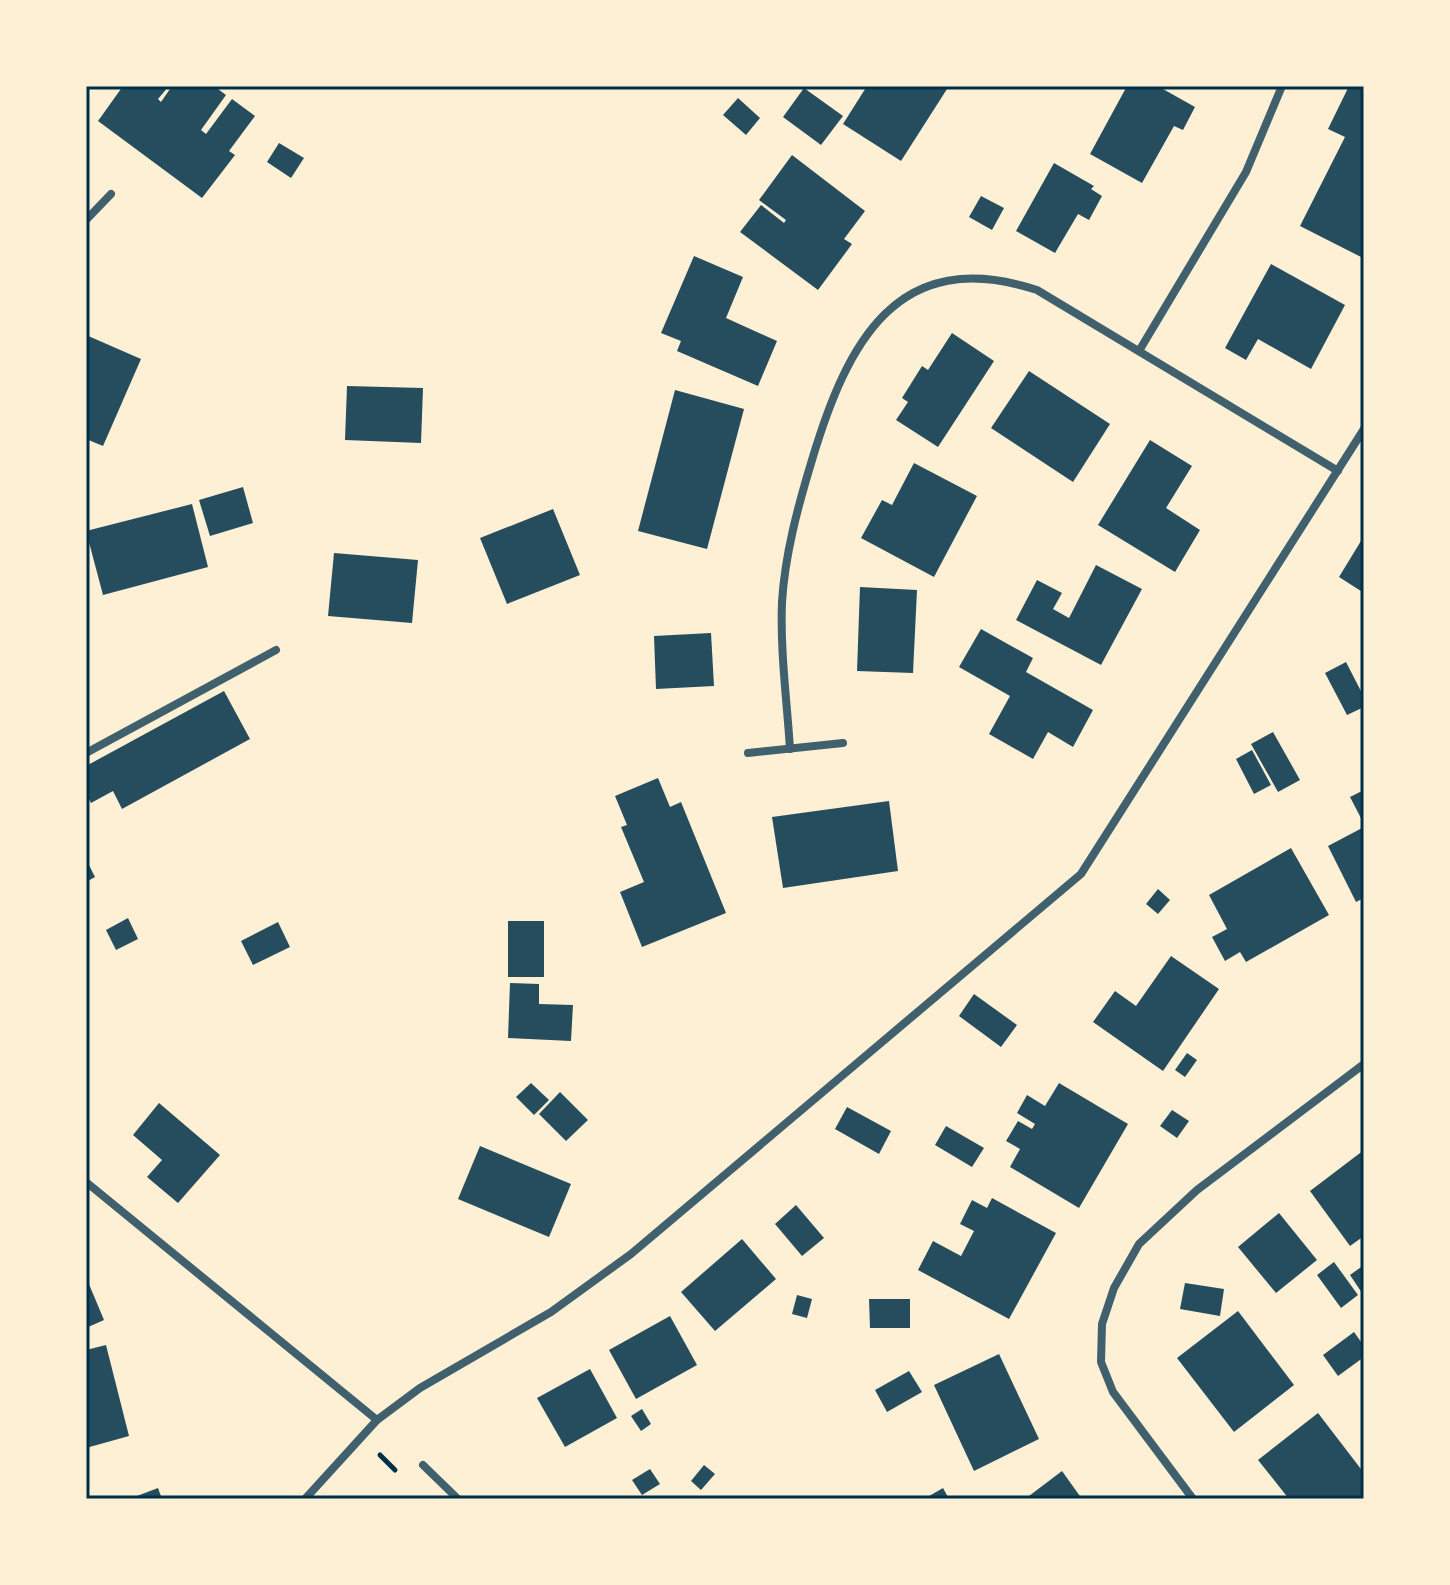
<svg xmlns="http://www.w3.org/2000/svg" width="1450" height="1585" font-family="'Work Sans',sans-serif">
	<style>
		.building { fill: #264d5e }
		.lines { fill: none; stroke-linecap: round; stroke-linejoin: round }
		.path { stroke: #003049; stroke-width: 5 }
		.minor { stroke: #3f606c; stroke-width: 8 }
		.neatline { fill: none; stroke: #003049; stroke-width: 3 }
	</style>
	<rect width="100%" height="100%" fill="#fdf0d5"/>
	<g class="building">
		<polygon points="123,86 169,86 158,99 161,102 172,86 214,86 226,95 201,130 206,134 232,99 255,116 229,151 235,155 202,198 98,121"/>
		<polygon points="867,86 941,86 947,89 901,161 843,124"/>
		<polygon points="1127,86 1163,89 1195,107 1183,130 1174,126 1142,183 1090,154"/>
		<polygon points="1349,86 1364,86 1363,258 1300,226 1345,137 1328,129"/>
		<polygon points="804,88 843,116 821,145 783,117"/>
		<polygon points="738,98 760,118 746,135 723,115"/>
		<polygon points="279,143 304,158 291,178 267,162"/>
		<polygon points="792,155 865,211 844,239 852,244 818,290 740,232 761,205 784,223 786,220 759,200"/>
		<polygon points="1054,163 1094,186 1091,189 1102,196 1089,220 1078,214 1055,253 1016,231"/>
		<polygon points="981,196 1004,208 992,230 969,217"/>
		<polygon points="694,256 743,277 726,318 777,341 758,386 677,351 681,341 661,333"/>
		<polygon points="1271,264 1345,305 1311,369 1258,339 1246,360 1225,348"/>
		<polygon points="952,333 994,361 938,447 896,420 908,402 902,398 922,366 928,370"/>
		<polygon points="86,335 141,359 103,446 86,439"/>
		<polygon points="1029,371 1110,424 1073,482 991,428"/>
		<polygon points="347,386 423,388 421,443 345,440"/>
		<polygon points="675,390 744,409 707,549 638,531"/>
		<polygon points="1150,440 1192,466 1166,508 1200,530 1175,572 1098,525"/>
		<polygon points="914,463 977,496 934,577 861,538 882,500 892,505"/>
		<polygon points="243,487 253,523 210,536 199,500"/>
		<polygon points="192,504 208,567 103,595 86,531"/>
		<polygon points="553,509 580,575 507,604 480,538"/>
		<polygon points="1364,536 1364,593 1339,577"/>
		<polygon points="334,553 418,560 412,623 328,616"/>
		<polygon points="1096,565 1142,589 1101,665 1016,620 1037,580 1062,593 1053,609 1069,618"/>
		<polygon points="860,587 917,590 913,673 857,671"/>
		<polygon points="981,629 1033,658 1026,672 1093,710 1073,747 1048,732 1033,759 989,734 1010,696 959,667"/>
		<polygon points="711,633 714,686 656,689 654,636"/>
		<polygon points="1346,662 1364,697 1364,707 1347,715 1325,673"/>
		<polygon points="224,691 250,739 122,809 113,791 91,803 86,793 86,766"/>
		<polygon points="1273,732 1300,780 1278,792 1251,744"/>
		<polygon points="1252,750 1271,785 1254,794 1236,759"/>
		<polygon points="658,778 670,807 681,802 726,913 642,947 620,892 644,882 621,827 627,825 615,796"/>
		<polygon points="1364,790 1364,824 1350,797"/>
		<polygon points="889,801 898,871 783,888 772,817"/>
		<polygon points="1364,827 1364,898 1356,902 1328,846"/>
		<polygon points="1291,848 1329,915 1246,962 1240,952 1225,961 1212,937 1227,929 1209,895"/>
		<polygon points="86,859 95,877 86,882"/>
		<polygon points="1158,889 1170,900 1158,914 1146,904"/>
		<polygon points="128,918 138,939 116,950 106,930"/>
		<rect x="508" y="921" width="36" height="56"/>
		<polygon points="278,922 290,947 253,965 241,941"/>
		<polygon points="1171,956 1219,989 1163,1071 1093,1022 1115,991 1136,1006"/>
		<polygon points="510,983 539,984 539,1004 573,1005 571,1041 508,1038"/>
		<polygon points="974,994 1017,1025 1001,1047 959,1016"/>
		<polygon points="1187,1053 1197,1060 1185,1077 1175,1070"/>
		<polygon points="531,1083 549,1100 534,1115 516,1097"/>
		<polygon points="1059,1083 1128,1124 1079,1208 1010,1167 1020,1149 1006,1141 1018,1121 1032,1129 1035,1124 1017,1113 1027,1095 1045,1106"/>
		<polygon points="560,1092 588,1120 566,1141 539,1114"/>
		<polygon points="159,1103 220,1155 178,1203 147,1177 162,1160 133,1135"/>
		<polygon points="847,1107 891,1131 879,1154 835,1129"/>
		<polygon points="1172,1110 1189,1121 1177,1138 1160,1126"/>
		<polygon points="946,1126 984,1148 972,1167 935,1145"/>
		<polygon points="480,1146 571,1184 549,1237 458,1199"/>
		<polygon points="1364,1150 1364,1236 1350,1246 1310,1191"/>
		<polygon points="992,1198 1056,1233 1009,1319 918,1270 933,1241 961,1256 974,1231 960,1224 972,1200 987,1208"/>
		<polygon points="796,1205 824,1238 802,1256 775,1224"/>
		<polygon points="1279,1213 1317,1260 1276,1293 1238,1247"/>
		<polygon points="742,1239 776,1279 715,1331 681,1292"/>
		<polygon points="1334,1262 1358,1295 1341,1308 1317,1275"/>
		<polygon points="1364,1265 1364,1296 1350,1275"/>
		<polygon points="86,1277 104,1320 86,1328"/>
		<polygon points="1185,1283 1224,1289 1220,1316 1180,1309"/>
		<polygon points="797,1295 812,1299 807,1318 792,1314"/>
		<polygon points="869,1299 910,1299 910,1328 870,1328"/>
		<polygon points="1238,1311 1294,1385 1234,1432 1177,1358"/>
		<polygon points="670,1316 697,1365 636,1399 609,1350"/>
		<polygon points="1354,1332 1364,1346 1364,1357 1338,1376 1323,1355"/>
		<polygon points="106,1345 129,1436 86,1448 86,1350"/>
		<polygon points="999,1354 1039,1439 974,1471 934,1385"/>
		<polygon points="590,1369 617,1418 565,1447 537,1398"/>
		<polygon points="909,1371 922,1392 887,1412 875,1390"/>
		<polygon points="642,1409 651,1424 641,1431 631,1416"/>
		<polygon points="1318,1413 1364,1473 1363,1499 1289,1499 1258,1460"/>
		<polygon points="704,1465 715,1474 701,1490 691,1481"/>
		<polygon points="650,1469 660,1484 642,1495 632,1480"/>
		<polygon points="1062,1471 1082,1499 1025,1499"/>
		<polygon points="158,1488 162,1499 129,1499"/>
		<polygon points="943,1488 949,1499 924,1499"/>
	</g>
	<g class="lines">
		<polyline class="path" points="380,1455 395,1470"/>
		<g class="minor">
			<polyline points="86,220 111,194"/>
			<polyline points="1139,351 1246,172 1282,86"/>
			<path d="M 790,749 C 787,701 780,651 782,602 C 785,554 798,506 812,460 C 847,343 897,244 1037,290 L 1338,471"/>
			<polyline points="86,753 276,650"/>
			<polyline points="748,753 843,743"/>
			<polyline points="86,1182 377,1420"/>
			<polyline points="423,1465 458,1499"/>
			<polyline points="305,1499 377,1420 420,1388 551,1312 631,1254 1081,874 1364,429"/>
			<polyline points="1193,1499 1113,1392 1101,1362 1102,1324 1114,1288 1139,1244 1197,1190 1364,1064"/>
		</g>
	</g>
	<rect width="1450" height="1585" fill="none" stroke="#fdf0d5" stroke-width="176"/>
	<rect x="88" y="88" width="1274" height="1409" class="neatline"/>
</svg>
